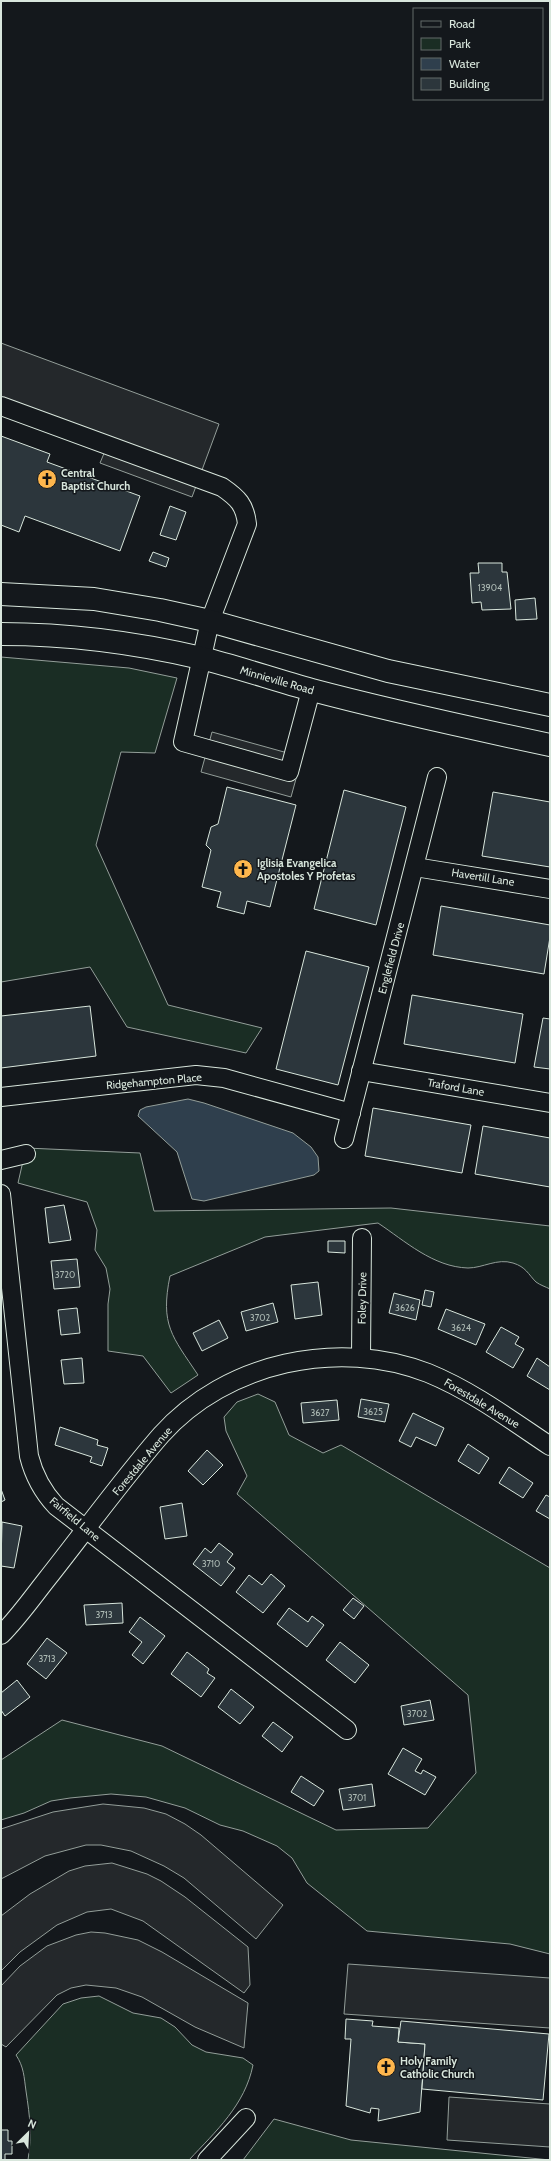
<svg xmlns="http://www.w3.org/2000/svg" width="551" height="2161" font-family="Cabin,sans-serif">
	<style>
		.green { fill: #1a2d24; stroke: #939e99 }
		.parking { fill: #24282b; stroke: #939e99 }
		.water { fill: #2f3f4d; stroke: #939e99 }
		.building { fill: #2c363c; stroke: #d8e6dc }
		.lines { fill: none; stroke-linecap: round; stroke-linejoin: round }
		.minor-casing { stroke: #d8e6dc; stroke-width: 20 }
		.major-casing { stroke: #d8e6dc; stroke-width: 24 }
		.minor { stroke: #14181c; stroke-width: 18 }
		.major { stroke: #14181c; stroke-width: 22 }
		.labels { text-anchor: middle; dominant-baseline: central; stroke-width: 3; stroke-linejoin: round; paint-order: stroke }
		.number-label { font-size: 9px; fill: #adbab4 }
		.poi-label { font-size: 11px; font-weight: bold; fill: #d8e6dc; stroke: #14181c; text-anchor: start }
		.street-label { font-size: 11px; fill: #d8e6dc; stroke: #14181c }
	</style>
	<rect width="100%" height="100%" fill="#14181c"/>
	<g class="green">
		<polygon points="1,657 129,668 177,678 155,753 121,752 96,845 168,1005 262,1028 246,1053 127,1027 90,967 1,982"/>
		<path d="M 26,1148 L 140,1153 L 154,1211 L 391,1208 L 550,1226 L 550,1289 C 546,1287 540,1285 536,1282 C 528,1274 526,1267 513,1263 C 497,1258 483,1268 468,1268 C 433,1267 405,1241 378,1223 L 265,1237 L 170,1276 C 160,1325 172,1336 198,1375 L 171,1393 L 143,1356 L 108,1351 L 108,1304 L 110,1289 L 106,1268 L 95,1250 L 97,1230 L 87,1202 L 18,1183 Z"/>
		<polygon points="258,1394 275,1402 289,1435 323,1453 341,1445 550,1568 550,1954 510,1944 367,1931 307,1883 292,1858 277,1846 243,1831 220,1825 185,1808 146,1797 111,1794 70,1798 51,1801 24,1813 1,1820 1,1760 62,1720 162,1746 336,1830 428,1828 476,1773 468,1695 237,1494 247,1476 226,1431 224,1417 237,1402"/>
		<path d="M 99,1996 L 133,2013 L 161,2018 L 175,2027 L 192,2045 L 206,2052 L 243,2058 L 253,2065 C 245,2105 216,2131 189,2160 L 28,2160 C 32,2133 30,2118 26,2091 C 24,2077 24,2067 16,2055 L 63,2004 L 81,1998 Z"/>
		<polygon points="274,2119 351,2140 550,2160 243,2160"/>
	</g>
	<g class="parking">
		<polygon points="1,343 219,424 192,497 100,463 105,451 1,412"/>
		<polygon points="212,732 302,757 291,797 201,772"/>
		<polygon points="103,1804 144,1808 166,1814 185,1824 201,1835 283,1905 256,1939 184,1878 164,1866 131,1851 101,1845 86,1845 45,1856 1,1879 1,1829 53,1812"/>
		<polygon points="112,1863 147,1874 161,1881 185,1897 248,1947 250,1985 244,1993 143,1921 111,1909 87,1912 57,1925 20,1952 1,1971 1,1916 30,1894 69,1871 85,1866"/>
		<polygon points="91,1932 105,1933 138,1940 162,1952 248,2003 244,2048 195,2027 142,1997 116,1988 86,1985 71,1988 57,1995 6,2047 1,2044 1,1986 20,1966 47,1946 76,1935"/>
		<polygon points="348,1964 550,1978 550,2028 344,2014"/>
		<polygon points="449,2097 550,2104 550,2147 447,2140"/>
	</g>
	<polygon class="water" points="188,1099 204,1103 293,1133 311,1147 318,1157 319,1171 314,1175 204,1201 192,1199 177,1152 138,1116 140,1110 146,1107"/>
	<g class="building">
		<polygon points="1,436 50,454 47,462 140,496 120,551 25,516 19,532 1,525"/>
		<polygon points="170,506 186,512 176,540 160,535"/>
		<polygon points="153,552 169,558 166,567 149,561"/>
		<polygon points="478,563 502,563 502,572 507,572 511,609 482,610 481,602 472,603 470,573 479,573"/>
		<polygon points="535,598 537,619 516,620 515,600"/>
		<polygon points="227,787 296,805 270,907 247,901 244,914 217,907 221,892 202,887 211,850 206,845 211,827 218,824"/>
		<polygon points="344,790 406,807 376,925 314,909"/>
		<polygon points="493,792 550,802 550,867 482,856"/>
		<polygon points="441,906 550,925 550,937 544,974 433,955"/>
		<polygon points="306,951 369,967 338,1085 276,1069"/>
		<polygon points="412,995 523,1014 515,1063 404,1044"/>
		<polygon points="90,1006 96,1056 1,1068 1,1016"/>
		<polygon points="543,1018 550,1019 550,1069 534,1067"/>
		<polygon points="373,1108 471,1125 462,1173 365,1156"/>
		<polygon points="483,1126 550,1138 550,1187 475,1174"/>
		<polygon points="64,1205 71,1240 49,1243 45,1208"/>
		<polygon points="328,1241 345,1241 345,1253 328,1252"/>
		<polygon points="77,1259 80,1287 54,1289 51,1261"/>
		<polygon points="318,1282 322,1315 295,1319 291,1285"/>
		<polygon points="425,1290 434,1292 431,1307 422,1305"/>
		<polygon points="394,1293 420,1300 416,1320 389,1313"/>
		<polygon points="273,1303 278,1322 246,1331 241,1312"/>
		<polygon points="77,1308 80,1333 61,1335 58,1310"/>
		<polygon points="446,1309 485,1324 476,1345 438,1329"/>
		<polygon points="219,1320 228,1338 202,1351 193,1333"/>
		<polygon points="501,1327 519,1337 515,1344 524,1349 513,1368 486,1352"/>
		<polygon points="82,1358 84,1383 64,1384 61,1360"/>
		<polygon points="537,1358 550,1367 550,1390 527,1376"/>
		<polygon points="361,1399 389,1404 385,1422 358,1417"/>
		<polygon points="337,1400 339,1420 303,1423 301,1403"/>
		<polygon points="413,1413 444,1428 436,1446 416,1437 411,1447 399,1441"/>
		<polygon points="60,1427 98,1440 97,1445 108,1448 102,1466 90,1462 92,1457 55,1445"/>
		<polygon points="468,1444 489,1458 479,1474 458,1461"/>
		<polygon points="207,1450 223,1465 203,1485 188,1471"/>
		<polygon points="509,1467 533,1483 523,1498 499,1483"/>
		<polygon points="1,1489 5,1500 1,1502"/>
		<polygon points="546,1495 550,1497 550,1519 536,1511"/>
		<polygon points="182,1503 187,1536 165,1539 160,1507"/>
		<polygon points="2,1522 22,1526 14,1568 1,1566"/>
		<polygon points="219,1543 233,1554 227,1562 235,1568 221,1586 193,1564 205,1548 211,1553"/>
		<polygon points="271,1574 285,1586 263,1613 236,1592 249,1575 262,1585"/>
		<polygon points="353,1598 364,1606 354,1619 343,1610"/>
		<polygon points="122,1603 123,1623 86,1625 84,1605"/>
		<polygon points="289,1608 308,1622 312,1616 324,1625 307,1647 277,1624"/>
		<polygon points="140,1617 165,1636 143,1664 132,1655 142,1642 129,1632"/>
		<polygon points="47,1638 67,1653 46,1679 27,1664"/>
		<polygon points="340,1642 369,1665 355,1683 326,1660"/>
		<polygon points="187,1652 209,1669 207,1673 215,1678 201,1697 171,1674"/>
		<polygon points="17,1680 30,1697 5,1716 1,1710 1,1693"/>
		<polygon points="231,1689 254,1707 240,1724 218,1707"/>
		<polygon points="430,1700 434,1720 404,1725 401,1706"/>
		<polygon points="273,1722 293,1737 282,1752 262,1736"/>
		<polygon points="403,1748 422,1759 415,1771 421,1774 423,1770 436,1777 425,1795 388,1774"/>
		<polygon points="301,1776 324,1791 314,1806 291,1792"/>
		<polygon points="372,1784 375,1806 343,1810 339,1789"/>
		<polygon points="346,2019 373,2021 372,2026 399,2028 398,2042 425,2044 420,2112 378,2121 379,2109 371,2108 370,2113 346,2106 351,2039 345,2039"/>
		<polygon points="401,2021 549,2034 543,2100 422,2089 425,2044 398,2042"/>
		<polygon points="1,2130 8,2130 8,2141 12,2141 12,2154 5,2154 5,2160 1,2160"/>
	</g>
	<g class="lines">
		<g class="minor-casing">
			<g id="minor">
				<path d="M 1,406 L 222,487 C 238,498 245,505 247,524 L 210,621 L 183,742 L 289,772 L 311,690"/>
				<polyline points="415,867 550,889"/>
				<polyline points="361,1071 550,1103"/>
				<polyline points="1,1097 196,1075 224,1078 351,1113"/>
				<polyline points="344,1139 437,777"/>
				<polyline points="1,1160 26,1154"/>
				<path d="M 1,1194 L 29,1456 C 34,1476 42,1491 56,1506 L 347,1730"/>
				<polyline points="361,1357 362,1238"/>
				<path d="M 1,1635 C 18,1618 32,1598 47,1579 C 85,1531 121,1481 161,1435 C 226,1362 339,1338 428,1373 C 472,1391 511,1420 550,1446"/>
				<polyline points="207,2160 246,2118"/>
			</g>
		</g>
		<g class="major-casing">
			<g id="major">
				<polyline points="1,594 94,599 160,610 210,621 388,671 550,705"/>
				<path d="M 1,634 C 71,634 133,642 201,658 C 238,667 275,680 312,690 C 391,711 470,728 550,745"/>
			</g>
		</g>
		<use href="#minor" class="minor"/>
		<use href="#major" class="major"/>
	</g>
	<defs>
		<g id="church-disc" transform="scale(1)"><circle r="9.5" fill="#ffb74d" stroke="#14181c"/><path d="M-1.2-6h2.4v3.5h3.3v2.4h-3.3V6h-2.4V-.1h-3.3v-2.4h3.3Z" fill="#111"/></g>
	</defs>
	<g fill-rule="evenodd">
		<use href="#church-disc" x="47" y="479"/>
		<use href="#church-disc" x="243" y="869"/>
		<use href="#church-disc" x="386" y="2067"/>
	</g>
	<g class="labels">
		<g class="number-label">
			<text x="490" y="587">13904</text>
			<text x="65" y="1274">3720</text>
			<text x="405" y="1307">3626</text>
			<text x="260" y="1317">3702</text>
			<text x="461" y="1327">3624</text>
			<text x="373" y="1411">3625</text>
			<text x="320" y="1412">3627</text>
			<text x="211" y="1563">3710</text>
			<text x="104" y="1614">3713</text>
			<text x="47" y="1658">3713</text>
			<text x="417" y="1713">3702</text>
			<text x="357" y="1797">3701</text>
		</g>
		<g class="poi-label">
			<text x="61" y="473">Central<tspan x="61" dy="13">Baptist Church</tspan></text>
			<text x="257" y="863">Iglisia Evangelica<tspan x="257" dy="13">Apostoles Y Profetas</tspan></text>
			<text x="400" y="2061">Holy Family<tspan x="400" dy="13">Catholic Church</tspan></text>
		</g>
		<g class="street-label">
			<text transform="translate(277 680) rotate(16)">Minnieville Road</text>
			<text transform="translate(483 877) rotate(9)">Havertill Lane</text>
			<text transform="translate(391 958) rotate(-75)">Englefield Drive</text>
			<text transform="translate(154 1081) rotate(-5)">Ridgehampton Place</text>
			<text transform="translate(456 1087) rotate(10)">Traford Lane</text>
			<text transform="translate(362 1298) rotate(-89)">Foley Drive</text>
			<text transform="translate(482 1403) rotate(31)">Forestdale Avenue</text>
			<text transform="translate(142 1461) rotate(-50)">Forestdale Avenue</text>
			<text transform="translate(75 1519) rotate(40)">Fairfield Lane</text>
		</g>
	</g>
	<rect width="551" height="2161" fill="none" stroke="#d8e6dc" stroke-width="4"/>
	<rect x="413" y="8" width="130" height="92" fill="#14181c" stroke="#626a69"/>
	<rect x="421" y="21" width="20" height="6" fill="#14181c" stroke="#626a69"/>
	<text x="449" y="28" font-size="12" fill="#d8e6dc">Road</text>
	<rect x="421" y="38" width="20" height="12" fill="#1a2d24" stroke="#626a69"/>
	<text x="449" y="48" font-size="12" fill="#d8e6dc">Park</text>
	<rect x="421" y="58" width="20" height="12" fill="#2f3f4d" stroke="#626a69"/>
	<text x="449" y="68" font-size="12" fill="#d8e6dc">Water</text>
	<rect x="421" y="78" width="20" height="12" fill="#2c363c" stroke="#626a69"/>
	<text x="449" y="88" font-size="12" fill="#d8e6dc">Building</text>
	<g transform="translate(28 2133) rotate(24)" stroke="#14181c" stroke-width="3" paint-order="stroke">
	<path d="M0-3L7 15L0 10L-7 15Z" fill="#d8e6dc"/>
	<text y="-6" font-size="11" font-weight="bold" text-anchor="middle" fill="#d8e6dc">N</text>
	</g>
</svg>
